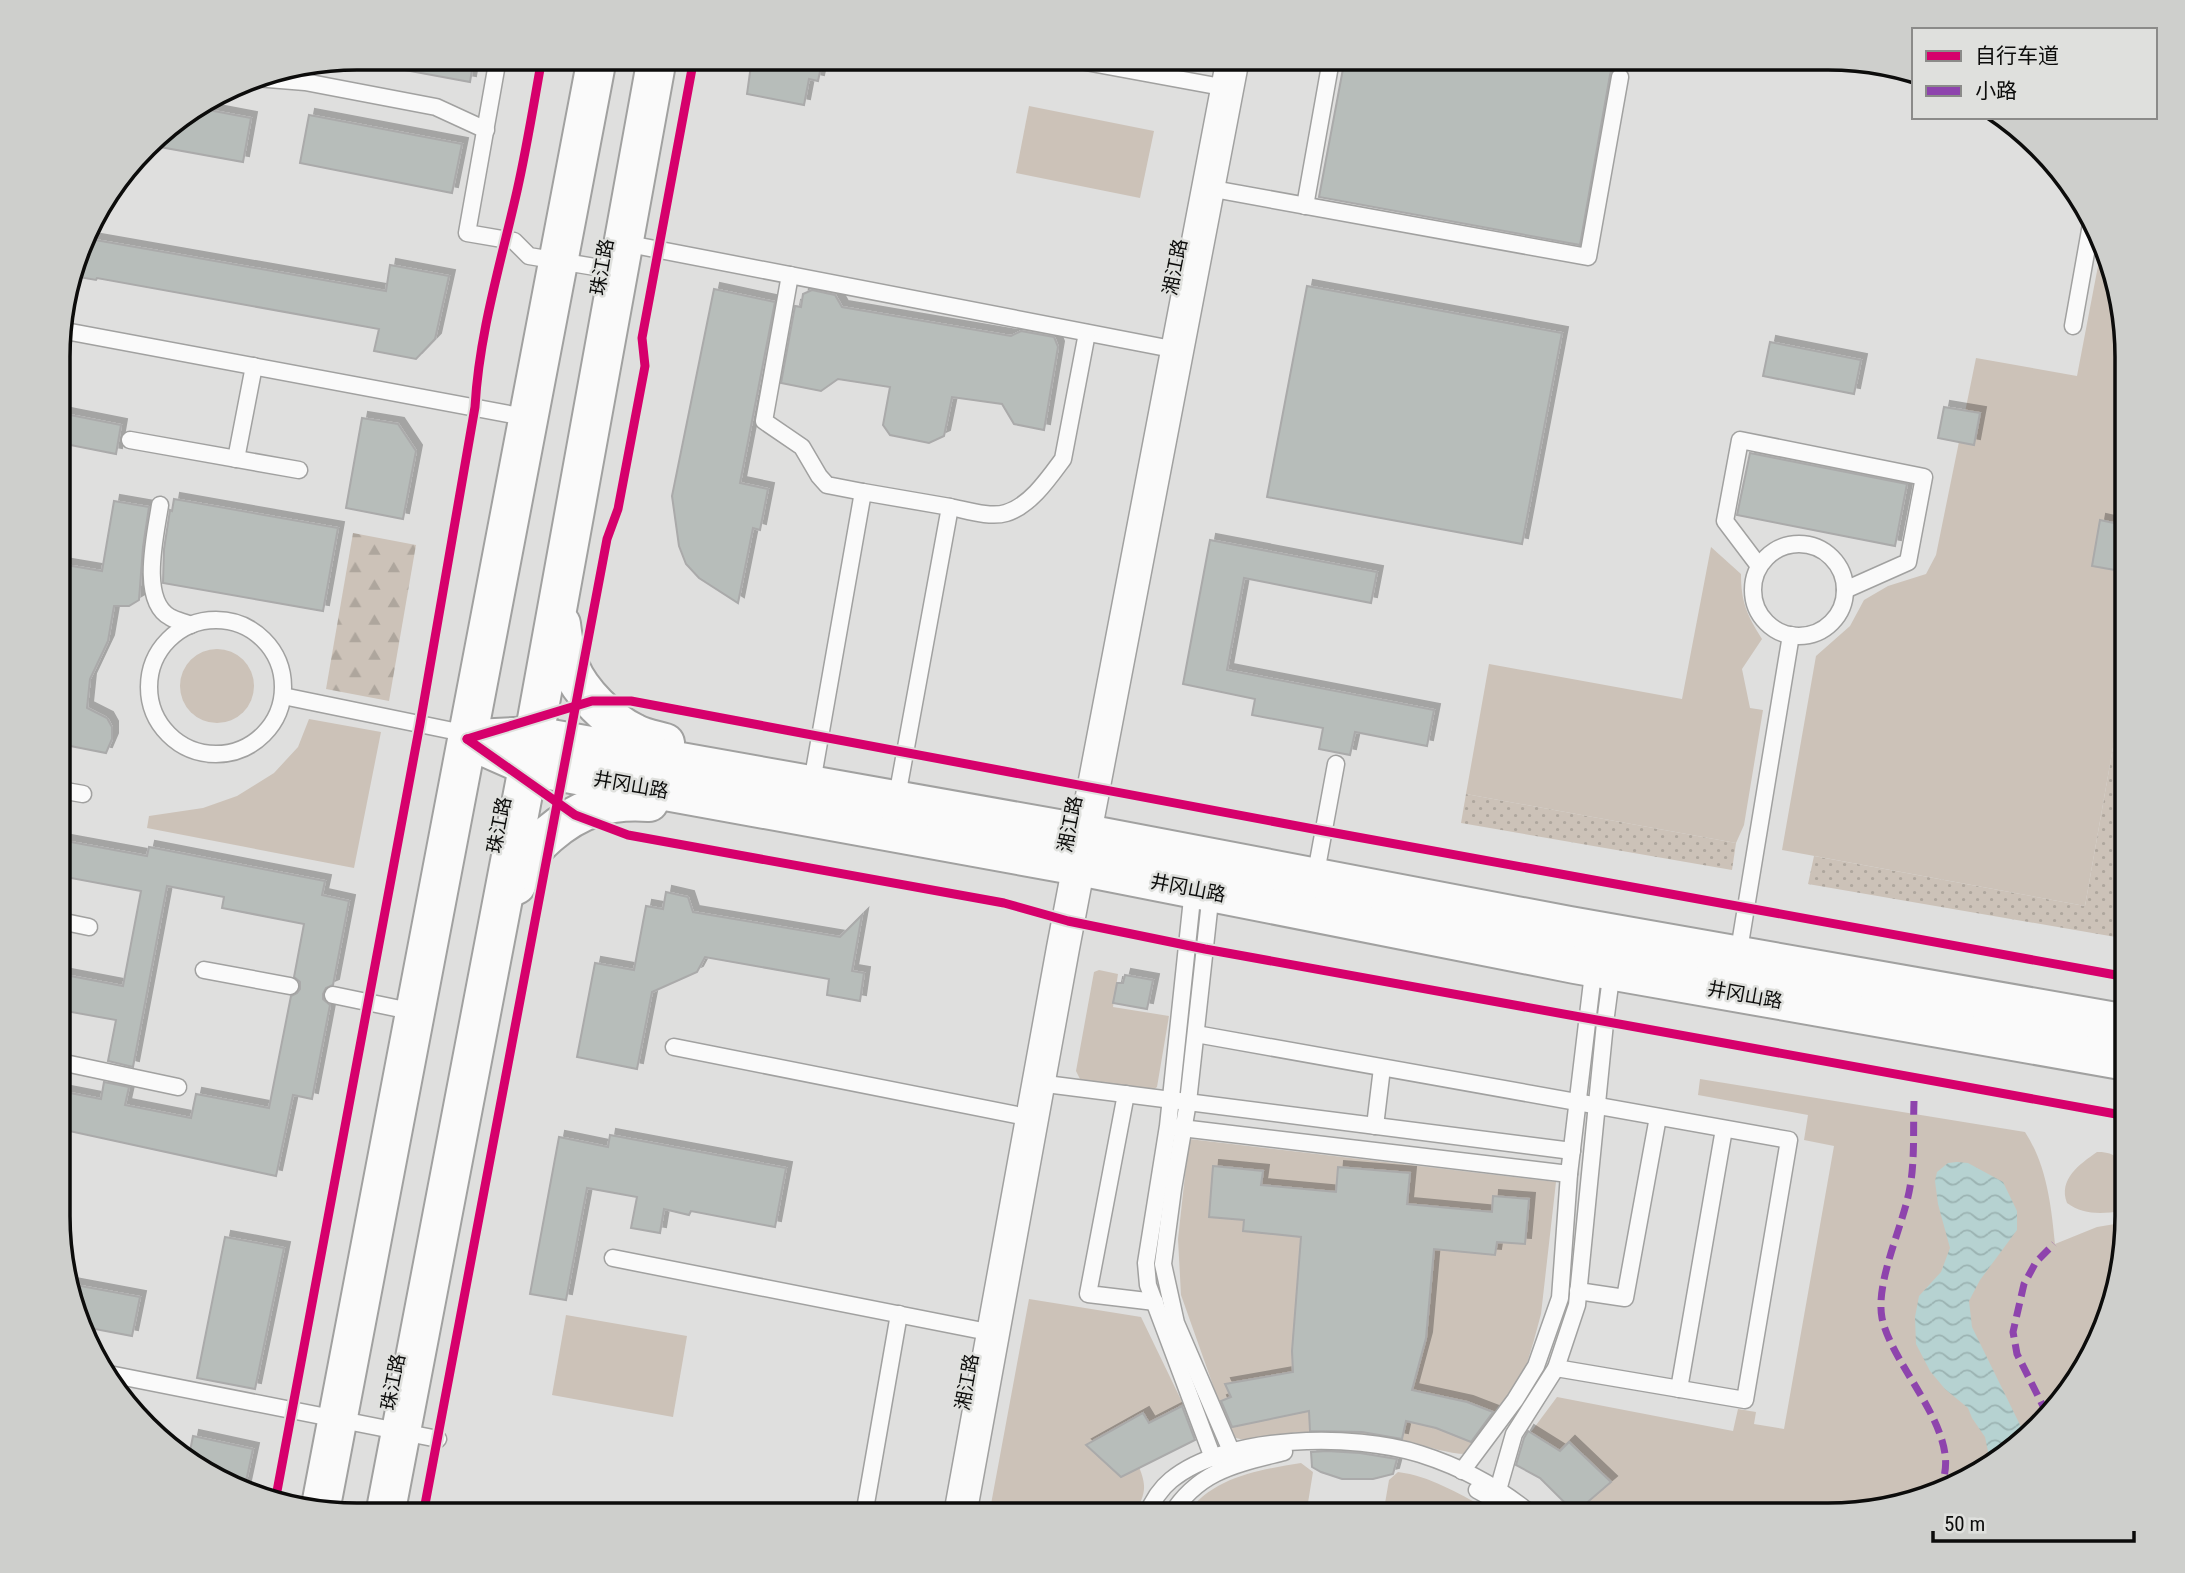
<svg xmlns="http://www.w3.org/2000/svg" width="2185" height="1573" font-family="'Roboto Condensed','Noto Sans SC',sans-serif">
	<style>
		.grass { fill: url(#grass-dots) }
		.forest { fill: url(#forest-firs) }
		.garden { fill: #ccc2b8 }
		.water { fill: url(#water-waves) }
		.building { fill: #b7bdba; stroke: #aaa; stroke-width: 2; filter: url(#shadow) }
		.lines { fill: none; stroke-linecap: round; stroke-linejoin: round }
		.service-casing { stroke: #a1a1a0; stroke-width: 19 }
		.minor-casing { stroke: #a1a1a0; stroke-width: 35 }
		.tertiary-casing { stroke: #a1a1a0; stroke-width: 42 }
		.service { stroke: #fafafa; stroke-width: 16 }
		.minor { stroke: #fafafa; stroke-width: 32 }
		.tertiary { stroke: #fafafa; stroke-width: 38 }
		.quiet { stroke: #8e44ad; stroke-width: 7; stroke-dasharray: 14 7; stroke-linecap: butt }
		.cycleway-casing { stroke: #dfe0dd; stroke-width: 13 }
		.cycleway { stroke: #d6006c; stroke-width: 9 }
		.labels { text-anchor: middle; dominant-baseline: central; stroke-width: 5; stroke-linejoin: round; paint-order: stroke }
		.street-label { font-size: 19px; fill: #0c0c0b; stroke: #dfe0dd }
		.rim { fill: none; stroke: #0c0c0b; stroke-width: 3.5 }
	</style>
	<defs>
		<pattern id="grass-dots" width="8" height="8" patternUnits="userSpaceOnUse" patternTransform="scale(1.75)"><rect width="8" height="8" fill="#ccc2b8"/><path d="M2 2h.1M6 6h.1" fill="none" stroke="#aea69d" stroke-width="1.8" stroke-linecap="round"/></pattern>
		<pattern id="forest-firs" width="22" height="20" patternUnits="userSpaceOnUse" patternTransform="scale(1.75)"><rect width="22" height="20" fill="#ccc2b8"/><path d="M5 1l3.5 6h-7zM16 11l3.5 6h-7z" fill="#aea69d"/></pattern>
		<pattern id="water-waves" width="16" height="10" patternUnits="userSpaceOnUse" patternTransform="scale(1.75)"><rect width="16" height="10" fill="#b6d2d1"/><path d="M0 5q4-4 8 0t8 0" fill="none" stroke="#9bb3b2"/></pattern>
		<filter id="shadow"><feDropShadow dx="6" dy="-6" stdDeviation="0" flood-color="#0004"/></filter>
	</defs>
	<rect width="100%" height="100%" fill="#dfdfde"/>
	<g class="grass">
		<polygon points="2127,668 2127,939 1808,884 1814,856 2085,906"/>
		<polygon points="1466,794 1736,843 1732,870 1461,823"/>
	</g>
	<polygon class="forest" points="353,533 416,545 389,701 326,689"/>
	<g class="garden">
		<polygon points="1029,106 1154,131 1140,198 1016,173"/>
		<polygon points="2102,245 2127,337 2127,668 2085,906 1782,850 1816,656 1850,626 1864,600 1888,586 1926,574 1936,555 1976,358 2077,376"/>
		<path d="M 1711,547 L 1741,574 C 1741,602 1747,615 1762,639 L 1742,669 L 1750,708 L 1763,710 L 1744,825 L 1736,843 L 1466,794 L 1489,664 L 1682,699 Z"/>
		<circle cx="217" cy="686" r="37"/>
		<polygon points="309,719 381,732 354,868 147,828 149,816 203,808 237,796 274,773 298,747"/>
		<polygon points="1099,970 1118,974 1113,1007 1169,1016 1157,1087 1153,1090 1085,1081 1080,1079 1076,1071 1094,972"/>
		<path d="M 1700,1079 L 2025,1132 C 2047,1166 2051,1205 2055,1244 L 2097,1227 L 2127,1222 L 2111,1313 L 2065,1399 L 1961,1484 L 1829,1515 L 1559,1515 L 1565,1503 L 1576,1513 L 1610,1482 L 1570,1442 L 1560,1451 L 1531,1432 L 1557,1397 L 1733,1431 L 1738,1409 L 1756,1412 L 1754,1424 L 1784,1429 L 1834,1146 L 1804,1140 L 1808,1115 L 1698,1095 Z"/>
		<path d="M 1189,1139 L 1556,1182 L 1541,1314 L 1534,1340 L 1525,1370 L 1467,1454 C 1447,1454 1429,1446 1409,1443 C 1376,1437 1339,1434 1306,1432 C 1281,1431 1254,1447 1231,1436 L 1181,1295 L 1178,1239 Z"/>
		<path d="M 2097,1152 C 2134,1151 2124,1188 2121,1211 C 2102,1214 2083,1215 2067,1203 C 2058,1179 2080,1164 2097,1152 Z"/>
		<path d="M 1029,1299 L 1141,1317 L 1184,1406 L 1149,1423 L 1143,1413 L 1086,1445 L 1121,1477 L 1139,1467 C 1148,1489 1144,1494 1135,1515 L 989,1515 Z"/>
		<polygon points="566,1315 687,1336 673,1417 552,1395"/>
		<path d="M 1301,1463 L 1313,1472 L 1306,1515 L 1186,1515 C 1212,1477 1258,1470 1301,1463 Z"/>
		<path d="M 1398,1472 C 1430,1476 1457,1493 1486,1508 L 1491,1515 L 1383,1515 L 1389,1480 Z"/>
	</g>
	<polygon class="water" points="1957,1162 1968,1163 2003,1182 2017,1211 2017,1230 1980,1280 1969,1301 1972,1327 2023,1431 2023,1433 1990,1461 1985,1437 1972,1418 1968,1408 1945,1389 1930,1371 1916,1344 1915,1317 1919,1296 1941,1272 1950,1248 1938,1204 1935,1181 1937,1172 1948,1163"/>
	<g class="building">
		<polygon points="400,58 474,58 470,82 399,69"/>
		<polygon points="752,58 823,58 818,81 809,79 804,105 747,94"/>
		<polygon points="1345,58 1615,58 1610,75 1580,245 1319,197"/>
		<polygon points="198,108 251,118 243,162 149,145 159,132"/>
		<polygon points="309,115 462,144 452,193 300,163"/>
		<polygon points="84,238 386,291 390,265 449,276 435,339 416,359 374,351 379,329 97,278 96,280 73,276"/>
		<polygon points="1307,286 1562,333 1522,544 1267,497"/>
		<polygon points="714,289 775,302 740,483 768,489 760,530 753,528 738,603 699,578 686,564 679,546 672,496"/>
		<polygon points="812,290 835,295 842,307 1011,336 1021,331 1054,337 1058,347 1044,430 1014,424 1002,404 952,397 944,436 929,443 890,435 883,425 890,387 838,379 821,391 781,383 795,306 801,307 803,294"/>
		<polygon points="1770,342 1861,360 1854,394 1763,376"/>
		<polygon points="1944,407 1980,413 1974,445 1938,438"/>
		<polygon points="60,413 121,425 116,454 60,443"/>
		<polygon points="362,418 398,424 416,451 403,519 346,508"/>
		<polygon points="1750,453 1907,484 1895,546 1737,515"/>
		<polygon points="174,499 338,528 323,611 163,583 164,549 170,510 172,511"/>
		<polygon points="114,501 149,507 143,547 139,600 129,606 114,606 108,641 90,679 87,708 107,718 112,727 112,739 106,753 60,744 60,564 102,571"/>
		<polygon points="2100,520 2123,525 2115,570 2092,566"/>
		<polygon points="1210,540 1377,572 1371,603 1244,578 1227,670 1434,710 1427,746 1355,732 1350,755 1319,749 1323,728 1252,715 1255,699 1183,684"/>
		<polygon points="60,840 147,856 149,847 325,881 322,895 349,901 333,985 326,988 323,994 323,999 330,1005 312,1099 293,1095 276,1176 60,1129 60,1091 101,1099 104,1082 129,1087 125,1105 191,1118 196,1094 269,1108 291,996 297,993 300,989 300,982 294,977 304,924 222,908 224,897 167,886 133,1067 108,1061 116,1020 60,1010 60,974 123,986 141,891 60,876"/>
		<polygon points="666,892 688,897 693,912 840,937 862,915 852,971 864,973 860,1001 827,995 829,979 705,957 697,972 652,992 637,1069 577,1057 595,963 634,970 646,906 663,909"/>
		<polygon points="1125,975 1153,980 1147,1009 1113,1003 1117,983 1123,983"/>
		<polygon points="610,1135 786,1168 775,1227 691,1211 689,1215 664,1209 660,1233 631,1228 637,1197 587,1188 566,1300 530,1294 559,1137 608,1147"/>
		<polygon points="1213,1166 1263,1171 1261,1185 1336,1192 1338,1167 1410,1173 1407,1204 1492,1212 1493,1196 1529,1199 1525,1244 1497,1242 1495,1255 1434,1249 1426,1338 1412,1390 1467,1402 1493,1412 1471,1442 1436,1428 1406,1421 1402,1439 1362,1432 1310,1431 1309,1411 1232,1427 1221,1401 1231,1397 1225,1384 1293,1372 1292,1351 1301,1237 1243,1231 1244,1220 1209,1217"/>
		<polygon points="225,1237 284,1248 255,1389 197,1378"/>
		<polygon points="70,1284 140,1297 132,1336 84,1327"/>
		<polygon points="1182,1406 1195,1440 1121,1477 1086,1445 1143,1413 1149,1423"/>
		<polygon points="1528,1431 1560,1451 1569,1442 1611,1482 1575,1513 1540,1478 1516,1465 1524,1438"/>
		<polygon points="193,1436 253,1449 244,1491 188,1461"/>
		<polygon points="1327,1451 1360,1453 1397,1459 1393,1474 1373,1479 1342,1479 1321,1472 1312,1467 1311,1452"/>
	</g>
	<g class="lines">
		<g class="service-casing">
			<g id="service">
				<polyline points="498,58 467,233 514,241 529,256 619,271"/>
				<polyline points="1064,58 1227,88"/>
				<polyline points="256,78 305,82 436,107 486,130"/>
				<polyline points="1208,188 1588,257 1620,77"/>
				<polyline points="1305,206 1331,60"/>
				<polyline points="624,243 1177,350"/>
				<polyline points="790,275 764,421 802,447 819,476 827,485 863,492"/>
				<polyline points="2073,326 2092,219"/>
				<polyline points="60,330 530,418"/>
				<polyline points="130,440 299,470"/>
				<polyline points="236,459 254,366"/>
				<path d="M 160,505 C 156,533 139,600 170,617 C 176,621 185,622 191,625"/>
				<path d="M 950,507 C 966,510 990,518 1006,513 C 1030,506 1049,478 1063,459 L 1087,333"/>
				<circle cx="1799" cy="590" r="46"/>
				<polyline points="1759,566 1725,521 1740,440 1924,477 1908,562 1845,590"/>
				<circle cx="216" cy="687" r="67"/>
				<polyline points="283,696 468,734"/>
				<polyline points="811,788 863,492 950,507 896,802"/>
				<polyline points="60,790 83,794"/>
				<polyline points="1315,878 1336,764"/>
				<polyline points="1193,889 1168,1126 1146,1263 1148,1285 1213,1458"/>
				<polyline points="1211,892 1188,1102 1173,1189 1163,1264 1176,1323 1232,1453"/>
				<polyline points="60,921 89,927"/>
				<polyline points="1738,956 1791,635"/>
				<polyline points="204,970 290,986"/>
				<polyline points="333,995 415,1012"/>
				<polyline points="1196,1034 1789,1140 1745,1400 1556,1368"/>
				<polyline points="674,1047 1032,1118"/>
				<polyline points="60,1059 65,1063 178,1087"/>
				<polyline points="1038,1083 1572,1151"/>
				<polyline points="1126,1094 1088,1294 1155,1302"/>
				<polyline points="1375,1126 1382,1068"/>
				<polyline points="1173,1127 1569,1174"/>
				<polyline points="613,1258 993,1333"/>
				<polyline points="1578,1291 1625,1298 1658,1117"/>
				<polyline points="104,1373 438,1439"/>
				<polyline points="1679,1389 1724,1129"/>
				<polyline points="1462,1471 1515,1400 1536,1366 1560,1298 1569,1174 1594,965"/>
				<polyline points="1477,1490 1495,1500 1508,1515"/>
				<polyline points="1498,1490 1514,1434 1556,1368 1577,1305 1605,1023 1612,970"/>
				<polyline points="864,1515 899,1314"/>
				<path d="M 1147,1515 C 1152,1502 1160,1489 1171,1480 C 1227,1434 1354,1433 1420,1454 C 1461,1467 1499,1487 1532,1515"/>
				<path d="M 1171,1515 C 1199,1470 1237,1464 1284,1452"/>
			</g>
		</g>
		<g class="minor-casing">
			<polyline id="minor" points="960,1515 1063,948 1233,58"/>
		</g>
		<g class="tertiary-casing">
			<g id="tertiary">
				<path d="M 561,624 C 563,639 564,653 570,667 C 580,692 610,722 634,733 C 643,738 655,740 665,743"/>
				<polyline points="467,739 528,766 1079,866 1575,964 2127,1061"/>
				<polyline points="475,739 534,736 1086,834 1569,926 2127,1024"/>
				<path d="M 516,885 C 520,877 522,867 527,859 C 532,850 540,842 548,835 C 579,808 609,799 649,802"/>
				<polyline points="320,1511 597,58"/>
				<polyline points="385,1515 534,736 657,58"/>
			</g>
		</g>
		<use href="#service" class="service"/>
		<use href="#minor" class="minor"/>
		<use href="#tertiary" class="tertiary"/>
		<g class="quiet">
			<path d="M 1914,1101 C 1913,1129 1915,1159 1910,1187 C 1904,1224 1875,1281 1882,1318 C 1893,1370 1968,1437 1939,1489"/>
			<polyline points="2047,1414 2017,1354 2013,1332 2024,1284 2036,1262 2054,1244"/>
		</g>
		<g class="cycleway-casing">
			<g id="cycleway">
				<polyline points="467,739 575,815 628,835 1004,903 1068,921 1205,949 2127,1116"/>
				<polyline points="467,739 592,701 631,701 1324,831 2127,977"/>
				<path d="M 275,1502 L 420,724 L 475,407 C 479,334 501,262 517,191 C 527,147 534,102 542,58"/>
				<polyline points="423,1515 607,539 618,509 645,366 642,338 694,58"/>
			</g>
		</g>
		<use href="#cycleway" class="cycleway"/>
	</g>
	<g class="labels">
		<g class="street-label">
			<text transform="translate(602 267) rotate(-80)">珠江路</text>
			<text transform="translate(1175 267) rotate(-79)">湘江路</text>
			<text transform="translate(631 785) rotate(10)">井冈山路</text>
			<text transform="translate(1070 824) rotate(-79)">湘江路</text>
			<text transform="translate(499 825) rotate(-79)">珠江路</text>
			<text transform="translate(1188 888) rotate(11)">井冈山路</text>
			<text transform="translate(1745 995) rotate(10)">井冈山路</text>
			<text transform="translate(393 1382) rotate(-79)">珠江路</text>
			<text transform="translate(967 1382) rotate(-80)">湘江路</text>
		</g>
	</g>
	<path d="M0 0H2185V1573H0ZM357 70H1828A287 287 0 0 1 2115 357V1216A287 287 0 0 1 1828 1503H357A287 287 0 0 1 70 1216V357A287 287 0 0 1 357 70Z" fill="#cecfcc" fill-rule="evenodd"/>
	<path class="rim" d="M357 70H1828A287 287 0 0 1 2115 357V1216A287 287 0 0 1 1828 1503H357A287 287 0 0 1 70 1216V357A287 287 0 0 1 357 70Z"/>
	<rect x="1912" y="28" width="245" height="91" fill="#dfe0dd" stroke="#8b8b89" stroke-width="2"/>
	<rect x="1926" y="51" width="35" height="10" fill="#d6006c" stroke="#8b8b89" stroke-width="2"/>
	<text x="1975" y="63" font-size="21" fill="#0c0c0b">自行车道</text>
	<rect x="1926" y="86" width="35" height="10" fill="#8e44ad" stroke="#8b8b89" stroke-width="2"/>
	<text x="1975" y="98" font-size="21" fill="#0c0c0b">小路</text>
	<path d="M1933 1531v10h201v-10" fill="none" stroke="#0c0c0b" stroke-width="3.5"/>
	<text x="1944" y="1531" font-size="21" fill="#0c0c0b" stroke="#dfe0dd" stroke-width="5" paint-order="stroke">50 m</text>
</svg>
